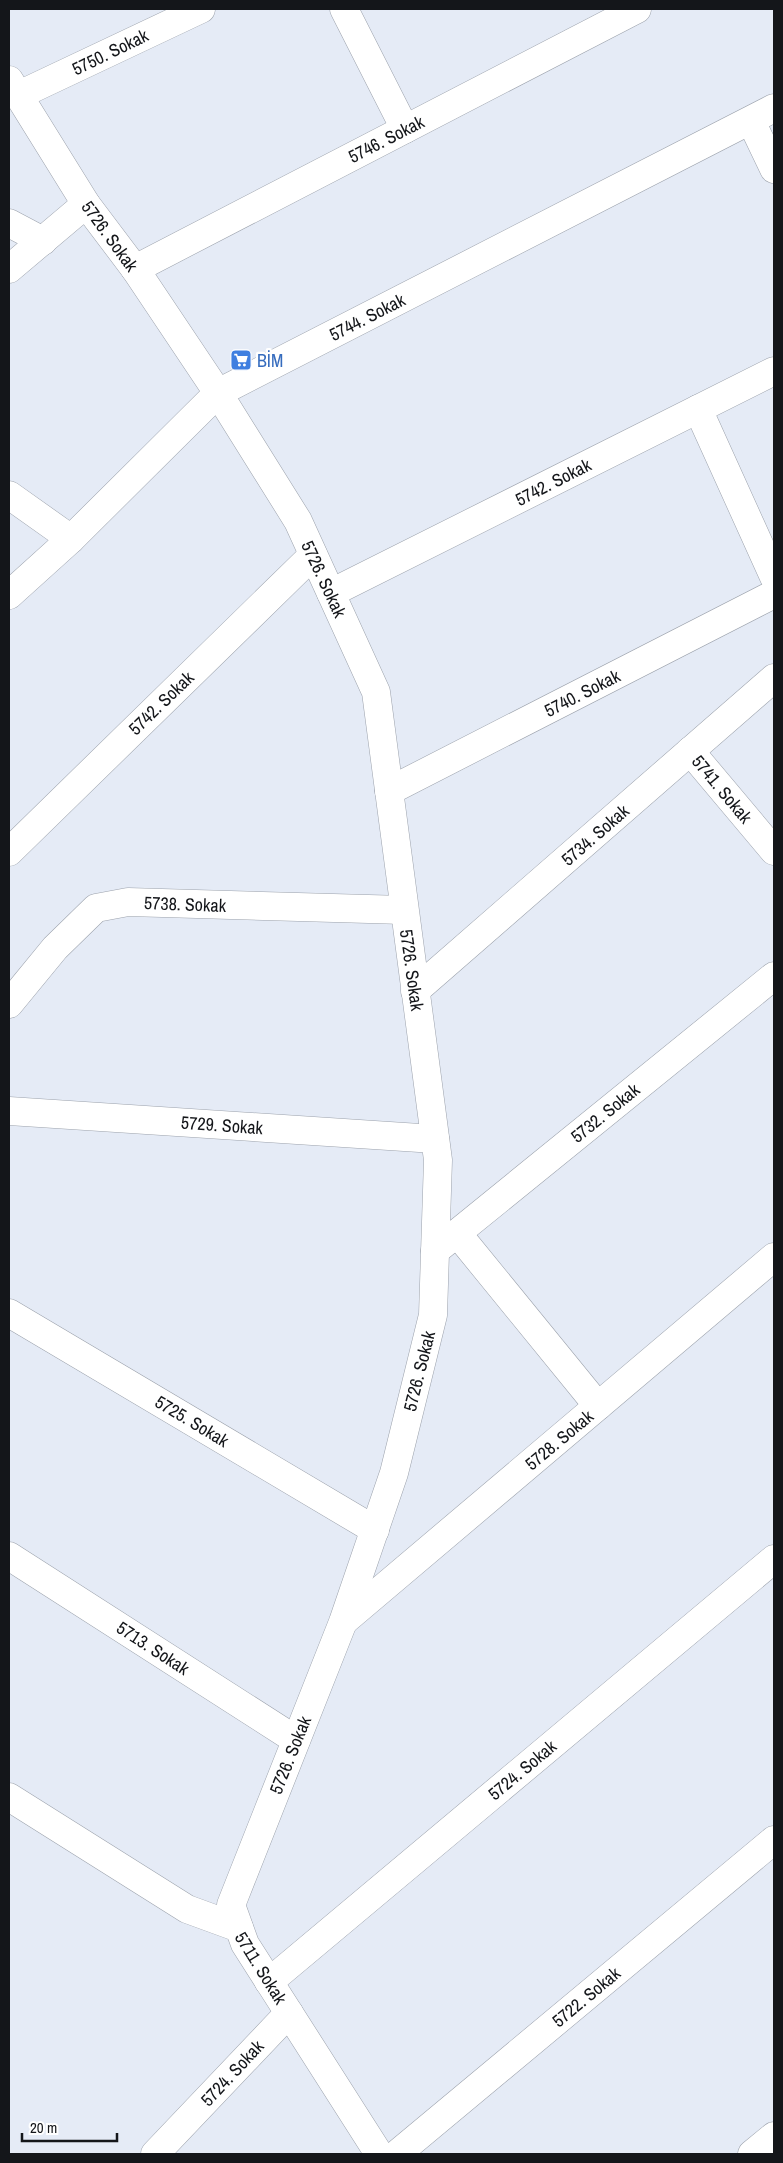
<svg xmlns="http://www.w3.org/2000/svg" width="783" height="2163" font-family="'Archivo Narrow',sans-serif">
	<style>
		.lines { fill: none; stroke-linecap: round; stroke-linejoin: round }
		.minor-casing { stroke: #9ca2ac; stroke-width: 29 }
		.minor { stroke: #fff; stroke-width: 28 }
		.labels { text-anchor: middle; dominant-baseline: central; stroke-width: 4.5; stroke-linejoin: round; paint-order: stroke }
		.street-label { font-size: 18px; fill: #14161a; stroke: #fff }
		.shop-label { font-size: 18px; fill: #366cbe; stroke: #fff; text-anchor: start }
	</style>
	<rect width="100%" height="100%" fill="#e5ebf6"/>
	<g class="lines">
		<g class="minor-casing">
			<g id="minor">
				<polyline points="344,9 405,129"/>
				<polyline points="9,80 86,204 135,269 218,393 298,521 376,692 438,1160 433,1315 394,1473 343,1622 231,1905 245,1944 379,2154"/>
				<polyline points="19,95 201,9"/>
				<polyline points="751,121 774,169"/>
				<polyline points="9,223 43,241"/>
				<polyline points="9,269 86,204"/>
				<polyline points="135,269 637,9"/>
				<polyline points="698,409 774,577"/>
				<polyline points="9,495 71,539"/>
				<polyline points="331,593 774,371"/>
				<polyline points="9,595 71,539 218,393 774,108"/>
				<polyline points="690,751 774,851"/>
				<polyline points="389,791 774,594"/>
				<polyline points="9,852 313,555"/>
				<polyline points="415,991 774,678"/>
				<polyline points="9,1004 55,948 96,908 128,902 404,910"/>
				<polyline points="9,1111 435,1139"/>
				<polyline points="457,1233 598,1406"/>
				<polyline points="435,1251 774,976"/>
				<polyline points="9,1313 375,1530"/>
				<polyline points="9,1556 296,1740"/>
				<polyline points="344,1621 774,1257"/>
				<polyline points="9,1797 187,1909 239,1928"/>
				<polyline points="269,1982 774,1559"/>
				<polyline points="155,2154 289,2013"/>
				<polyline points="397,2154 774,1840"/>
				<polyline points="752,2154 774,2136"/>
			</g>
		</g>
		<use href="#minor" class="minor"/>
	</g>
	<defs>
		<g id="supermarket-square" transform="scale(1.125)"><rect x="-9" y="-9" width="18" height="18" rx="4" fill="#3f7fe0" stroke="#fff"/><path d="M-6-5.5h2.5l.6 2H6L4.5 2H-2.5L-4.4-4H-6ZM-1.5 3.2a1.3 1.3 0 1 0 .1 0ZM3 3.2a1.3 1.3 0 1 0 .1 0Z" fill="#fff"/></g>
	</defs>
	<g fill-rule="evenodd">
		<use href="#supermarket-square" x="241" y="360"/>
	</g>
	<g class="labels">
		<g class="street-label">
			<text transform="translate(110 52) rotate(-26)">5750. Sokak</text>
			<text transform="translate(386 139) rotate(-27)">5746. Sokak</text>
			<text transform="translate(110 236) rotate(54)">5726. Sokak</text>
			<text transform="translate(367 317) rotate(-27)">5744. Sokak</text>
			<text transform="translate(553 482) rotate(-27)">5742. Sokak</text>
			<text transform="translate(324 579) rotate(65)">5726. Sokak</text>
			<text transform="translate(582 693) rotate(-27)">5740. Sokak</text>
			<text transform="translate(161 703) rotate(-44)">5742. Sokak</text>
			<text transform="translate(722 789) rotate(50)">5741. Sokak</text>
			<text transform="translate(595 835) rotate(-41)">5734. Sokak</text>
			<text transform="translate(185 904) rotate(2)">5738. Sokak</text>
			<text transform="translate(412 970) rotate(82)">5726. Sokak</text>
			<text transform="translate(605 1113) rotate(-39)">5732. Sokak</text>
			<text transform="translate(222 1125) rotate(4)">5729. Sokak</text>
			<text transform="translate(419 1371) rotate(-76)">5726. Sokak</text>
			<text transform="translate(192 1421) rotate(31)">5725. Sokak</text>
			<text transform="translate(559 1440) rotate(-40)">5728. Sokak</text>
			<text transform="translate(153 1648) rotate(33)">5713. Sokak</text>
			<text transform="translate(290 1755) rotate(-68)">5726. Sokak</text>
			<text transform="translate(522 1770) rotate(-40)">5724. Sokak</text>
			<text transform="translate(261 1968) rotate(58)">5711. Sokak</text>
			<text transform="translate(586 1997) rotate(-40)">5722. Sokak</text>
			<text transform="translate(232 2073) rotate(-47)">5724. Sokak</text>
		</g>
		<g class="shop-label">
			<text x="257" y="360">BİM</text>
		</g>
	</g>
	<rect width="783" height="2163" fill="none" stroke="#14161a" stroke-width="20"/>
	<path d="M22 2133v8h95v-8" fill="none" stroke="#14161a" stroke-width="2.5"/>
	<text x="30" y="2133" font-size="15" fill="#14161a" stroke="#ffffff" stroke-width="4" paint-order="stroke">20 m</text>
</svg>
